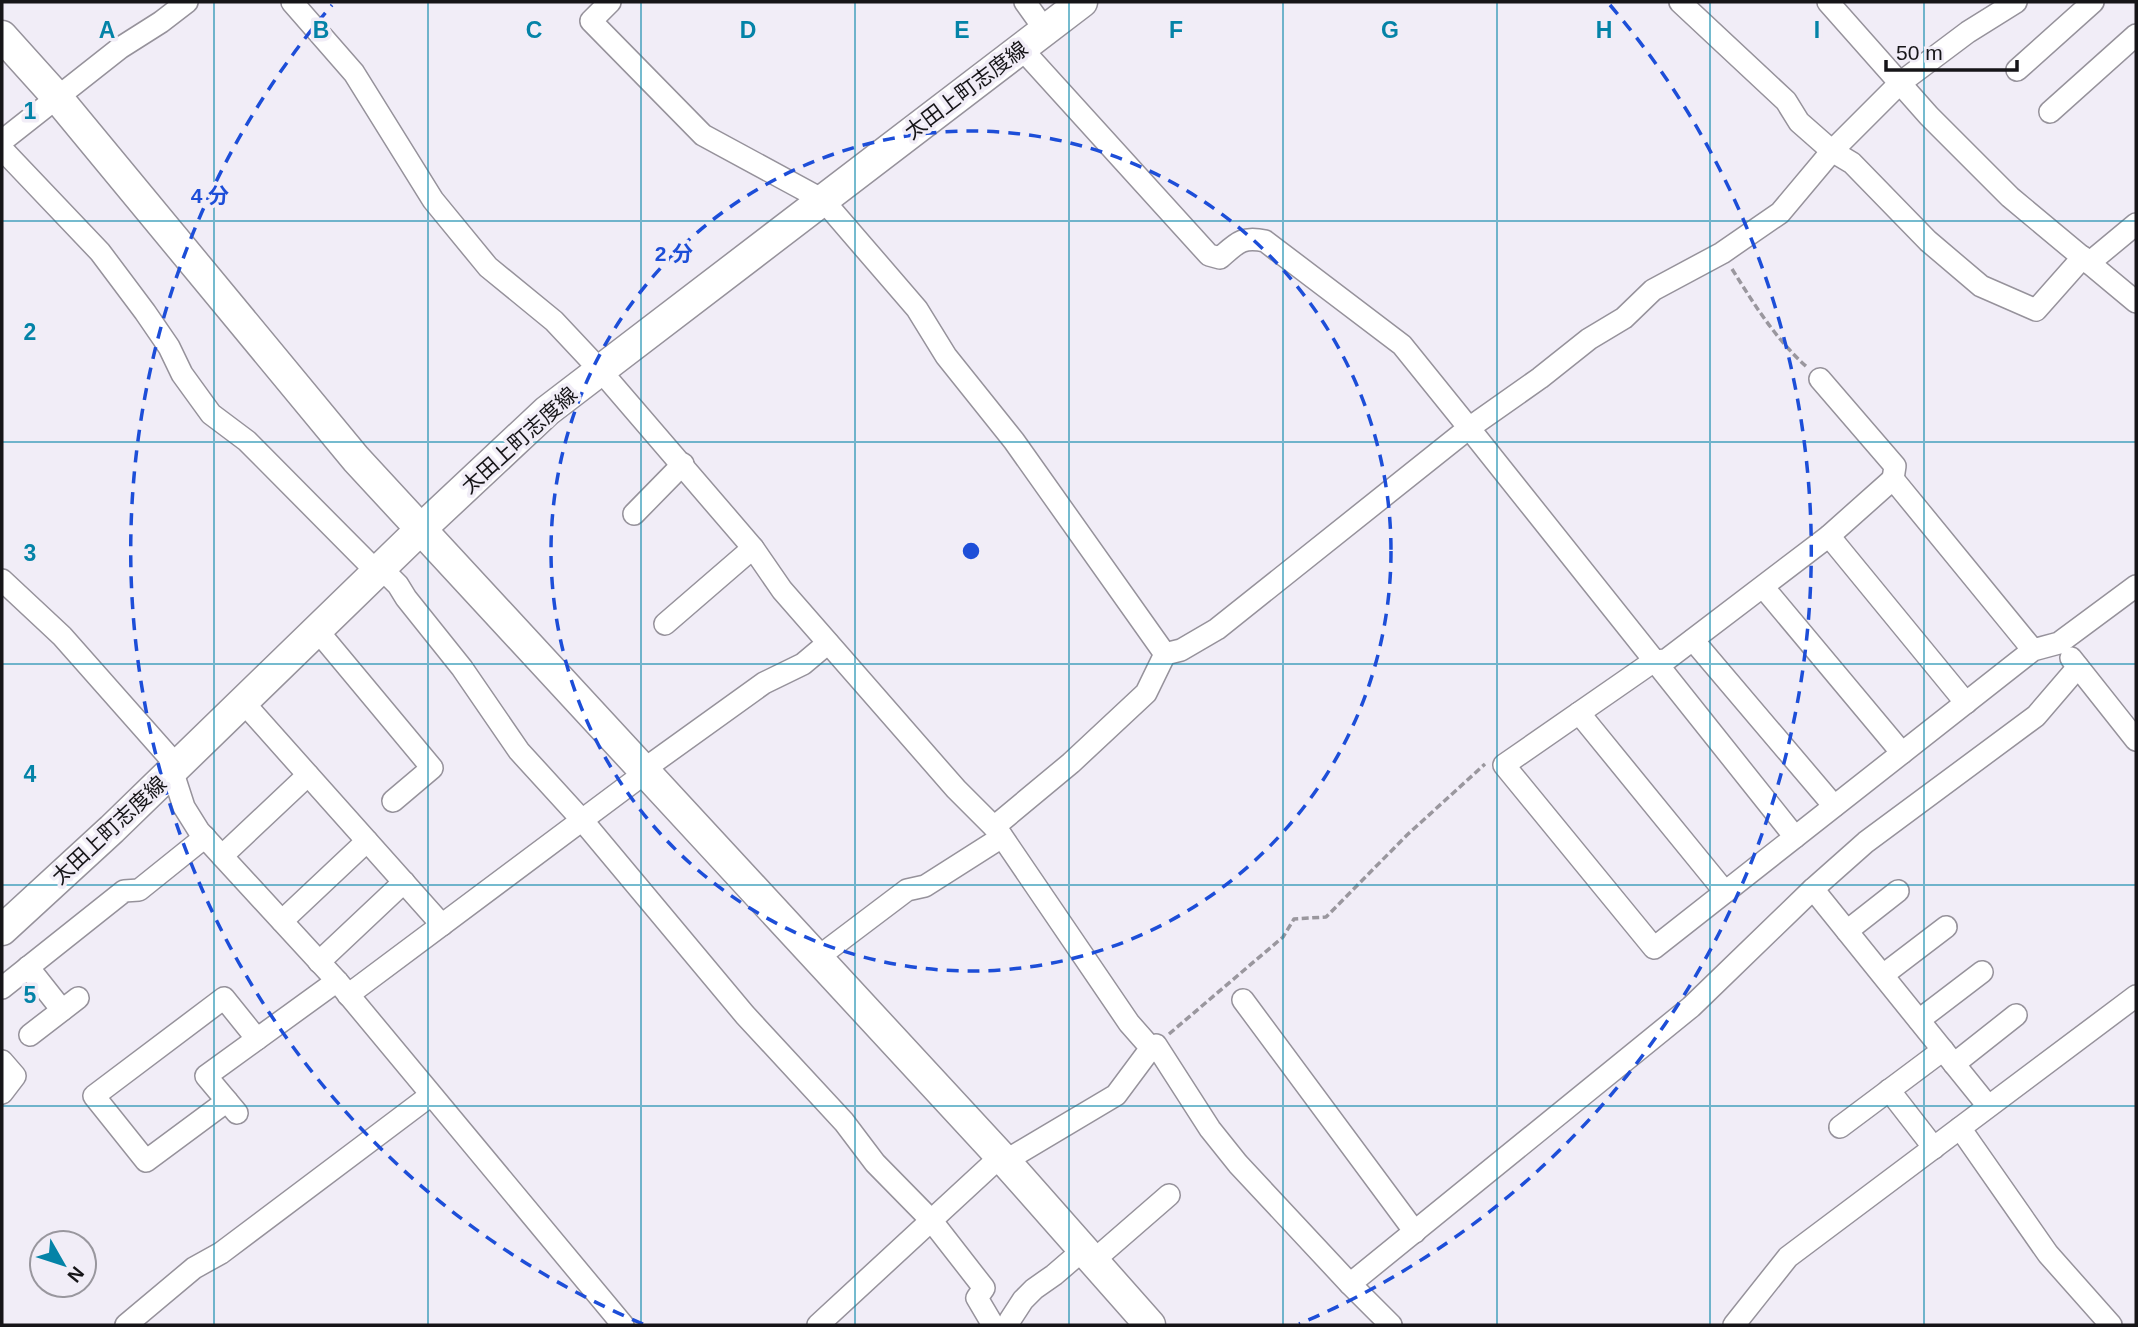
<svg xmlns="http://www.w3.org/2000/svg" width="2138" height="1327" font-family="Arial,'Noto Sans JP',sans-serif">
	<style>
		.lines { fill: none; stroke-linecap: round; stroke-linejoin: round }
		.street-casing { stroke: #96929b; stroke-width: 24 }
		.secondary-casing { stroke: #96929b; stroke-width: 33 }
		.path { stroke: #9a979e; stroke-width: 3.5; stroke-dasharray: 7 3.5; stroke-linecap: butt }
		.street { stroke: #fff; stroke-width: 21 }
		.secondary { stroke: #fff; stroke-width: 30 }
		.grid { fill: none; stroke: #0483a7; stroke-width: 2; stroke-opacity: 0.55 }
		.ring { fill: none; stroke: #1d4ed8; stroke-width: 3.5; stroke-dasharray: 12 9 }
		.labels { text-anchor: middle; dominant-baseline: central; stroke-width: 7; stroke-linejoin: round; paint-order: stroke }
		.street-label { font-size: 21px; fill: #161518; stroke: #f1edf7 }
		.grid-label { font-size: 23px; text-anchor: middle; font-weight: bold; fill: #0483a7; stroke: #f1edf7; stroke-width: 7; stroke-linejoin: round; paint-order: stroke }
		.centre { fill: #1d4ed8; stroke: #f1edf7; stroke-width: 3.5 }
		.ring-label { font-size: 21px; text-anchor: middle; font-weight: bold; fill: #1d4ed8; stroke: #f1edf7; stroke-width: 7; stroke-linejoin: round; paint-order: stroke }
	</style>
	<rect width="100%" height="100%" fill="#f1edf7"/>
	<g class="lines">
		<g class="street-casing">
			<g id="street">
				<polyline points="292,2 354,73 433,200 488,267 554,321 600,370 753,548 782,590 956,789 999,832 1129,1023 1151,1048 1116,1095 1005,1161"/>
				<polyline points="610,2 591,21 703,135 823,200 917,309 946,356 1014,441 1165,654"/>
				<polyline points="1025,2 1045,30"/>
				<polyline points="1680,2 1786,101 1799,122 1832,151 1852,163 1928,241 1981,286 2036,310 2083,257"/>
				<polyline points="1828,2 1929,116 2010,197 2136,302"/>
				<polyline points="2017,70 2093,2"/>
				<polyline points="2050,112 2136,35"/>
				<polyline points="2,141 120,48 161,22 187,2"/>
				<polyline points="2,149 100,252 145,312 169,347 182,374 211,414 247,441 377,572"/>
				<polyline points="2089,263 2136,224"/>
				<polyline points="1820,379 1895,466 1893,479"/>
				<polyline points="634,514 683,464"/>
				<polyline points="1829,536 1966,703"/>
				<polyline points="381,568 398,585 406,598 462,668 519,751 582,820 745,1015 844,1122 875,1163 931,1220 984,1288 977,1298 993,1325"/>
				<polyline points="2,580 62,636 177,766"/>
				<polyline points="1764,588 1902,753"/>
				<polyline points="665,624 753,548"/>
				<polyline points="317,630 432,768 393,801"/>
				<polyline points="1693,640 1834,806"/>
				<polyline points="2033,650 1893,479 1829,536 1666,660 1654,661 1504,765 1654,948 2033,650 2059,643 2136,586"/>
				<polyline points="2071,658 2136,740"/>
				<polyline points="243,702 442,925"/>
				<polyline points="1579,713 1725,892"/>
				<polyline points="172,770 184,807 199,831 337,981 623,1325"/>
				<polyline points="643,770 764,683 803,664 828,643"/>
				<path d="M 994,827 L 1071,763 L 1146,693 L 1165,654 L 1181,650 L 1217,629 L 1469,428 L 1402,345 L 1265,241 C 1242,236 1237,243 1220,258 L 1209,255 L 1021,48"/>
				<polyline points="1795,837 1469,428 1540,378 1589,339 1624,318 1653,290 1722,253 1780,213 1832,151 1900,83 1968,32 2016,2"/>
				<polyline points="222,856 308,775"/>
				<polyline points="1813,889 1988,1106"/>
				<polyline points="282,921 367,841"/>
				<polyline points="1847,931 1898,891"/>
				<polyline points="817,958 907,890 925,886 1002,837"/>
				<polyline points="319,962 404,882"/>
				<polyline points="28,967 62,1010"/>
				<polyline points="1883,975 1946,927"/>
				<polyline points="2,988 124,891 139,890 205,837"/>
				<polyline points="348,995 645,773"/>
				<polyline points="1243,1000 1415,1232"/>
				<polyline points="1919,1020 1982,972"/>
				<polyline points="30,1035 78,998"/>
				<polyline points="1156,1045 1210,1129 1238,1164 1350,1284"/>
				<polyline points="2,1061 15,1076 2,1093"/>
				<polyline points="1954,1064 2016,1015"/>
				<polyline points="1889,1090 1934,1148"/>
				<polyline points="227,1101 146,1161 94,1096 224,998 257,1039"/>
				<polyline points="237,1113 206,1076 337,981"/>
				<polyline points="1840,1127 1943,1050"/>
				<polyline points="1960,1128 2048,1254 2111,1325"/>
				<polyline points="1093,1261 1169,1195"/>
				<polyline points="1010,1320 1023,1300 1034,1289 1054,1275 1083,1250"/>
				<polyline points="126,1325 194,1268 221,1253 431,1095"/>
				<polyline points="818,1325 1001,1156"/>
				<polyline points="1391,1325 1350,1284 1691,1007 1813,889 1866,842 2036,716 2078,667"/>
				<polyline points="1734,1325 1788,1257 2136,996"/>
			</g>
		</g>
		<g class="secondary-casing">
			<g id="secondary">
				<polyline points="2,36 56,96 356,459 1005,1161 1150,1325"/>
				<polyline points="2,930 112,829 421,529 547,411 1082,2"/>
			</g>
		</g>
		<g class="path">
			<path d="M 1732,269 C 1754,304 1776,340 1808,368"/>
			<polyline points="1169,1034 1283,937 1294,919 1326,917 1407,835 1485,764"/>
		</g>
		<use href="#street" class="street"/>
		<use href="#secondary" class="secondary"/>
	</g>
	<path class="grid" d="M 214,2 L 214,1325M 428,2 L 428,1325M 641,2 L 641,1325M 855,2 L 855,1325M 1069,2 L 1069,1325M 1283,2 L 1283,1325M 1497,2 L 1497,1325M 1710,2 L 1710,1325M 1924,2 L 1924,1325M 2,221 L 2136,221M 2,442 L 2136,442M 2,664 L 2136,664M 2,885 L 2136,885M 2,1106 L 2136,1106"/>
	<g class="ring">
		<circle cx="971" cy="551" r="420"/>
		<path d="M643 1324A840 840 0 0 1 332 5M1610 5A840 840 0 0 1 1299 1324"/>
	</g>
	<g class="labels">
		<g class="street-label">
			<text transform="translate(966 90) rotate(-37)">太田上町志度線</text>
			<text transform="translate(519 440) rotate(-42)">太田上町志度線</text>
			<text transform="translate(109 830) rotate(-43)">太田上町志度線</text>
		</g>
	</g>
	<g class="grid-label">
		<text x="107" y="38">A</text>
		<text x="321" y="38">B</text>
		<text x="534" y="38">C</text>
		<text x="748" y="38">D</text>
		<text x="962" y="38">E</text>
		<text x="1176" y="38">F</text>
		<text x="1390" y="38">G</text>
		<text x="1604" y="38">H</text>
		<text x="1817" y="38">I</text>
		<text x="30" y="119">1</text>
		<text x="30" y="340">2</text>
		<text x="30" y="561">3</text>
		<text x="30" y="782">4</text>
		<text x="30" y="1003">5</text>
	</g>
	<circle cx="971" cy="551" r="10" class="centre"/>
	<g class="ring-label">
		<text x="210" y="203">4 分</text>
		<text x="674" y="261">2 分</text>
	</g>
	<rect width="2138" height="1327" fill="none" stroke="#161518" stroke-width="7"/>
	<g transform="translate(63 1264) rotate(129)"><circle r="33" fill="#f1edf7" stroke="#99979e" stroke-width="2"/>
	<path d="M0-5L12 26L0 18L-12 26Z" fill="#0483a7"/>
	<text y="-10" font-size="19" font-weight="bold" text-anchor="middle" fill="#161518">N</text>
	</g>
	<path d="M1886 60v10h131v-10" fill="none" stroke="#161518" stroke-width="3.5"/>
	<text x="1896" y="60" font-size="21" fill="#161518" stroke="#f1edf7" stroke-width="5" paint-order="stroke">50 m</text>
</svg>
